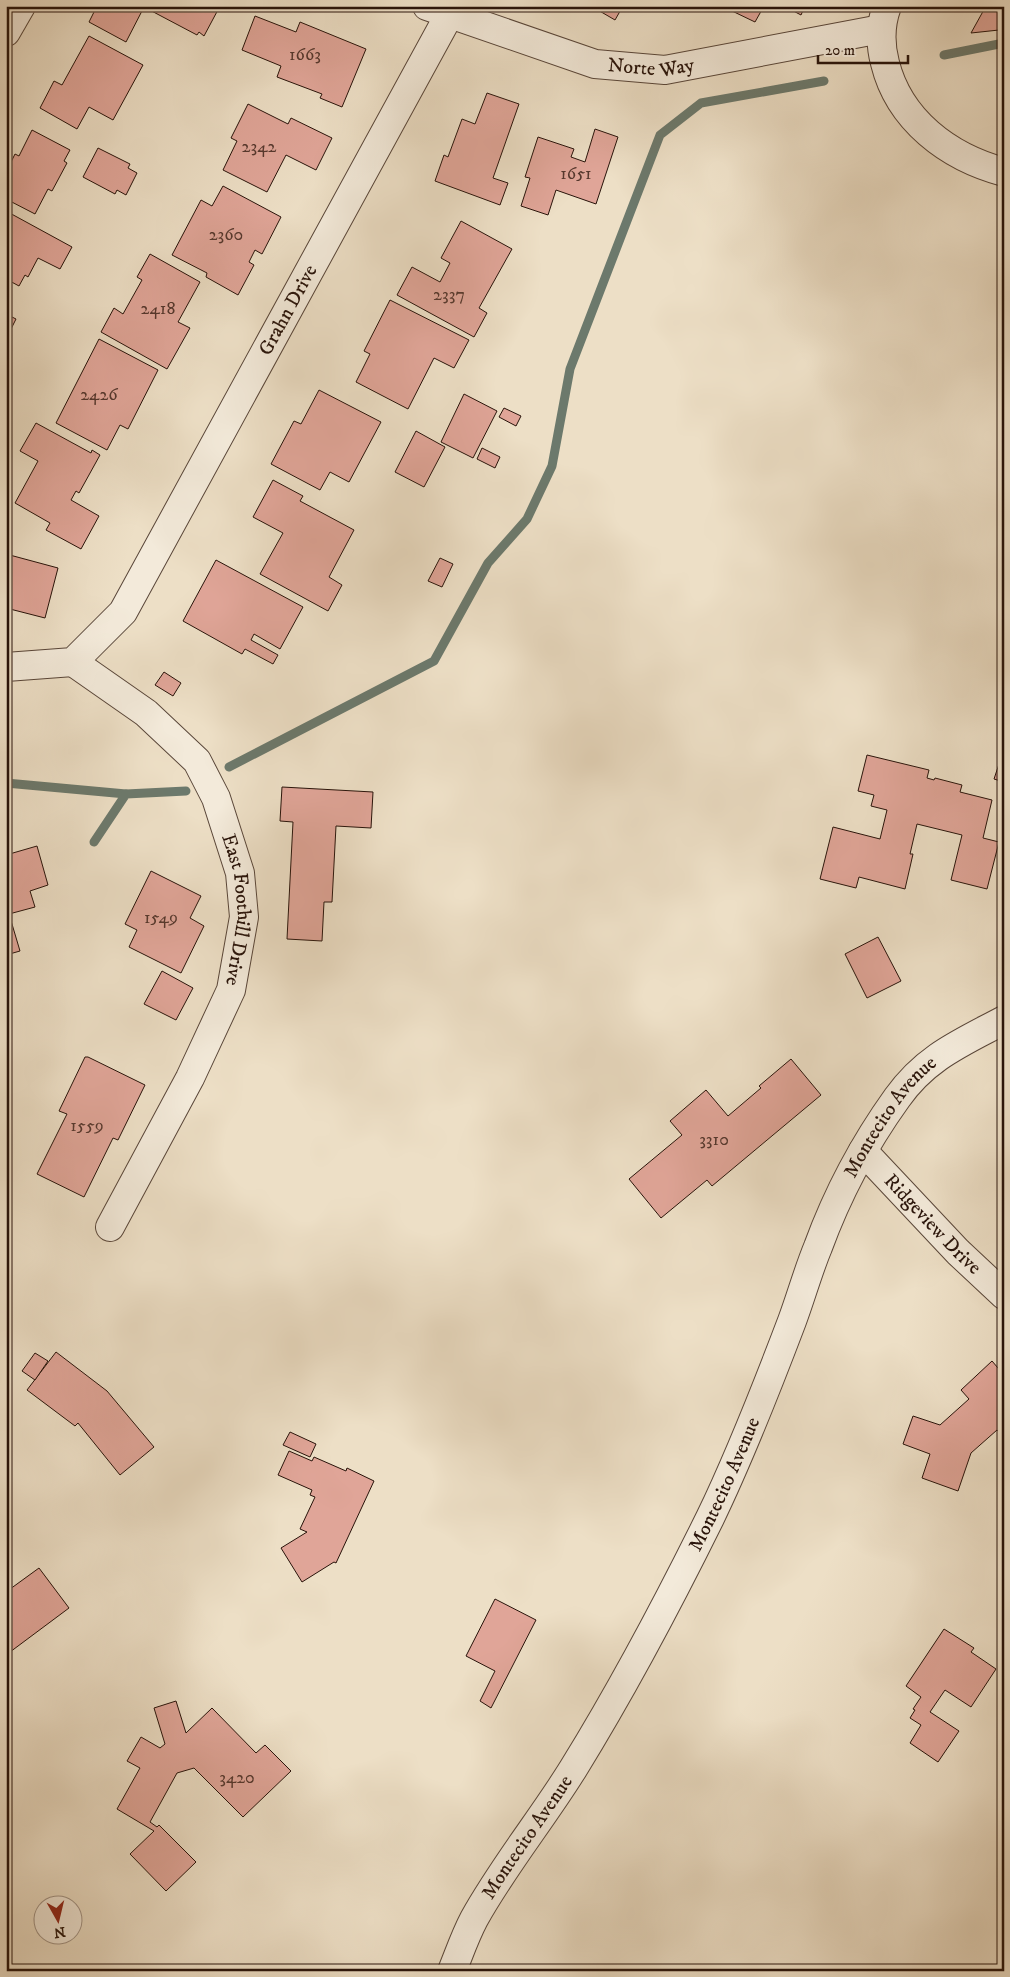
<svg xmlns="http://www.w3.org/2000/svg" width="1010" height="1977" font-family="'IM FELL DW Pica',serif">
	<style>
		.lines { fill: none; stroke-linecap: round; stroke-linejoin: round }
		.stream { stroke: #6c796c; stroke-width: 9 }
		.building { fill: #e0a598; stroke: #28130a }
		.minor-casing { stroke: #594639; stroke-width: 30 }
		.minor { stroke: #f3eada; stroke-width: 28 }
		.labels { text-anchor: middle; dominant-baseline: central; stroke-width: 4; stroke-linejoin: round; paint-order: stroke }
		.number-label { font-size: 18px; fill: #56382e }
		.street-label { font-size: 20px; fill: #28130a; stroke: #f3eada }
	</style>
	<rect width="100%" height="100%" fill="#eddfc6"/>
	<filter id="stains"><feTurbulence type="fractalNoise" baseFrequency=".004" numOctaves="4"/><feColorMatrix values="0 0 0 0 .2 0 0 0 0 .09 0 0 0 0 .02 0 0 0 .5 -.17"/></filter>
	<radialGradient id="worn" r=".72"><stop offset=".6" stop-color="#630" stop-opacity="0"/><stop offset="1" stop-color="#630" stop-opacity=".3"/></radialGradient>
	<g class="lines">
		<g class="stream">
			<polyline points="944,55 1004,43"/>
			<polyline points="229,767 434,661 488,563 527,519 552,466 570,369 660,135 701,103 824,81"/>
			<polyline points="6,783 126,794"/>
			<polyline points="94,842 126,794 186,791"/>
		</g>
	</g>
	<g class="building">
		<polygon points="97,6 220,6 204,36 199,32 197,35 144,7 126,42 89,22"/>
		<polygon points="591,6 623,6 615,20"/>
		<polygon points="732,6 764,6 755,22 730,10"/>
		<polygon points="784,6 805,6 801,15"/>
		<polygon points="986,6 1004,6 1004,22 999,30 971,33"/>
		<polygon points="255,16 296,32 300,22 366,49 342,107 320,98 322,94 277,77 281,66 242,50"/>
		<polygon points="89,36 143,65 113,120 89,107 77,129 40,108 54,81 62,85"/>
		<polygon points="487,93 519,104 493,178 508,183 500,205 435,181 444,155 448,157 462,119 475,124"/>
		<polygon points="248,104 288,124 291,118 332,138 316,170 286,155 267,192 223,170 237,141 231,138"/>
		<polygon points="595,129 618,137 596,204 556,190 548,215 521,206 530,178 525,177 538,137 574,149 571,157 585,162"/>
		<polygon points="32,130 70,150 64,161 67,163 52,191 48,189 35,214 6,199 6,172 15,154 19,156"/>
		<polygon points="98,148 130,164 128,168 137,173 126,195 117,190 115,194 83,177"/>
		<polygon points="223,186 281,217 262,254 255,250 249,262 254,265 238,295 206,277 207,273 172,255 201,200 212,206"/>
		<polygon points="6,211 72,247 60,269 38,258 28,277 25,275 19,286 6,279"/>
		<polygon points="461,221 512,249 479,308 487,313 474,337 397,295 412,267 440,282 450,263 441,258"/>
		<polygon points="150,254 200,282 178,322 190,328 167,369 101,332 114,308 123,314 142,280 137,277"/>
		<polygon points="390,300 469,340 454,368 434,358 408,409 356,382 370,354 364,351"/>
		<polygon points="6,314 16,319 6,339"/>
		<polygon points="99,339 158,370 128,429 120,425 107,450 56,423"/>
		<polygon points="319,390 381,422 349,482 330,472 320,490 271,464 294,421 301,424"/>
		<polygon points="464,394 497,411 473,458 441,442"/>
		<polygon points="504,408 521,416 516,426 499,417"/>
		<polygon points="36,423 91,453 92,450 100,455 79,493 76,491 71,500 99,516 81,549 46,530 50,523 15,503 38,461 20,451"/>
		<polygon points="416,431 445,447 424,487 395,472"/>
		<polygon points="482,448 500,457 495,468 477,459"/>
		<polygon points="273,480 303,496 300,501 354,530 329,577 342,585 328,611 260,574 283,533 253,517"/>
		<polygon points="6,554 58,568 45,618 6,608"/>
		<polygon points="440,558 453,564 442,587 428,581"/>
		<polygon points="216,560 303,607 280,649 254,634 251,640 278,655 273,664 245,649 242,654 183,621"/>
		<polygon points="164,672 181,683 173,696 155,685"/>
		<polygon points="1004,749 1004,782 994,779"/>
		<polygon points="867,755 929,770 927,778 934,780 935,778 962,785 960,792 992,800 983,838 999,842 987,889 951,880 962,835 917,824 910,854 913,854 905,889 859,877 856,888 820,879 833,827 880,839 887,810 871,806 874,795 858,791"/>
		<polygon points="282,787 373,792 371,828 336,826 332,902 324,902 322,941 287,939 293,822 280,821"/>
		<polygon points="37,846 48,885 30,891 35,907 9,914 20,951 6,955 6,891 9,891 6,881 6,855"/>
		<polygon points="151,871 201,896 190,918 204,926 181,973 129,947 137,930 125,924"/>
		<polygon points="878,937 901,981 867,998 845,954"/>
		<polygon points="162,971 193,988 176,1020 144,1004"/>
		<polygon points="85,1057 88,1057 145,1085 118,1140 113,1138 84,1197 37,1174 67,1114 59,1111"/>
		<polygon points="791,1059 821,1095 712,1186 707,1180 661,1218 629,1179 682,1135 670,1121 706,1090 728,1116 761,1088 759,1086"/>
		<polygon points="56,1352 107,1391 154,1447 120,1475 78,1423 75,1426 27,1390"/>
		<polygon points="35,1353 48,1361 35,1380 22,1371"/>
		<polygon points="992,1361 1004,1375 1004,1437 997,1430 971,1453 958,1491 922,1478 930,1454 903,1444 913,1416 940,1425 969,1399 961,1390"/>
		<polygon points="290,1432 316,1444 310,1457 283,1445"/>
		<polygon points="289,1451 312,1461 314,1457 346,1471 347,1468 374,1481 336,1563 334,1562 302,1582 281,1548 307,1532 300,1529 315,1497 310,1495 312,1490 278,1475"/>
		<polygon points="39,1568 69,1608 6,1655 6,1592"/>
		<polygon points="495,1599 536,1620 491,1708 480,1701 495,1671 466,1656"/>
		<polygon points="944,1629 974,1648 971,1652 996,1669 971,1707 945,1690 930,1712 959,1731 938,1762 910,1743 921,1725 910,1718 915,1710 913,1709 921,1697 906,1686"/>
		<polygon points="176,1701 186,1733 212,1708 256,1753 265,1745 291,1771 243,1817 194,1768 177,1773 150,1822 157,1827 159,1825 196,1862 166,1891 130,1854 154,1831 117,1809 140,1768 127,1761 141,1737 160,1748 165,1744 154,1708"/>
	</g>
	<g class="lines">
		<g class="minor-casing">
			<g id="minor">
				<path id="s1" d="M 427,6 L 595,64 L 665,70 L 881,29"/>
				<path d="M 887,6 C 880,25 880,44 885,63 C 899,120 948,157 1004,172"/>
				<polyline points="6,32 21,6"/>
				<path id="s2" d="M 73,662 L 146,713 L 197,761 L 216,798 L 240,873 L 244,917 L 231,990 L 190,1078 L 110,1227"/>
				<path id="s3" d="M 6,667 L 73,662 L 123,612 L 454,6"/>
				<path id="s4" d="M 863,1151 L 958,1252 L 1004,1295"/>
				<path id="s5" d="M 452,1971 C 459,1954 465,1936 474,1919 C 502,1868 542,1819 573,1769 C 623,1688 668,1603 710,1518 C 741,1454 767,1387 792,1321 C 801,1297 808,1271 818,1247 C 837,1195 864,1144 897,1098 C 926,1057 961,1043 1004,1020"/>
			</g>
		</g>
		<use href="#minor" class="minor"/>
	</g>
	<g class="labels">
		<g class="number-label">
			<text x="305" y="55">1663</text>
			<text x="259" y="147">2342</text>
			<text x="576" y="174">1651</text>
			<text x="226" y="235">2360</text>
			<text x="449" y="295">2337</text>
			<text x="158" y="309">2418</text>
			<text x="99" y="395">2426</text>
			<text x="161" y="918">1549</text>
			<text x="87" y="1126">1559</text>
			<text x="714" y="1140">3310</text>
			<text x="237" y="1778">3420</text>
		</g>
		<g class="street-label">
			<text stroke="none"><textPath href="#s1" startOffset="234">Norte Way</textPath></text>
			<text stroke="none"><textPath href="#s3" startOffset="482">Grahn Drive</textPath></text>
			<text stroke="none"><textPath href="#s2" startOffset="316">East Foothill Drive</textPath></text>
			<text stroke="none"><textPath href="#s5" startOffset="964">Montecito Avenue</textPath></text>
			<text stroke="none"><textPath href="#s4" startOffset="101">Ridgeview Drive</textPath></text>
			<text stroke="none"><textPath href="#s5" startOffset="559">Montecito Avenue</textPath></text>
			<text stroke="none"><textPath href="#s5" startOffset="154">Montecito Avenue</textPath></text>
		</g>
	</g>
	<rect width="1010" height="1977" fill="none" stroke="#eddfc6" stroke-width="25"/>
	<rect x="8" y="8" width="995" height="1962" fill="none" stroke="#28130a" stroke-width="2.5"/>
	<rect x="12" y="12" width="985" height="1952" fill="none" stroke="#28130a"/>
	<g transform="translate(58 1920) rotate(172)"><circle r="24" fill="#f3eada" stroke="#a29487"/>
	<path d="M0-4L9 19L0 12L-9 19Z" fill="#8f2418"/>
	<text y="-8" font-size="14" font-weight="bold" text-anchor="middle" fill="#28130a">N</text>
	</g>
	<path d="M818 55v8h90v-8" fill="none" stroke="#28130a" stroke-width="2.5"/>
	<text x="825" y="55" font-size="15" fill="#28130a" stroke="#f3eada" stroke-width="4" paint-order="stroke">20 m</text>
	<rect width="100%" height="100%" filter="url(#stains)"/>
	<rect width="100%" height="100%" fill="url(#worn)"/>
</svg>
